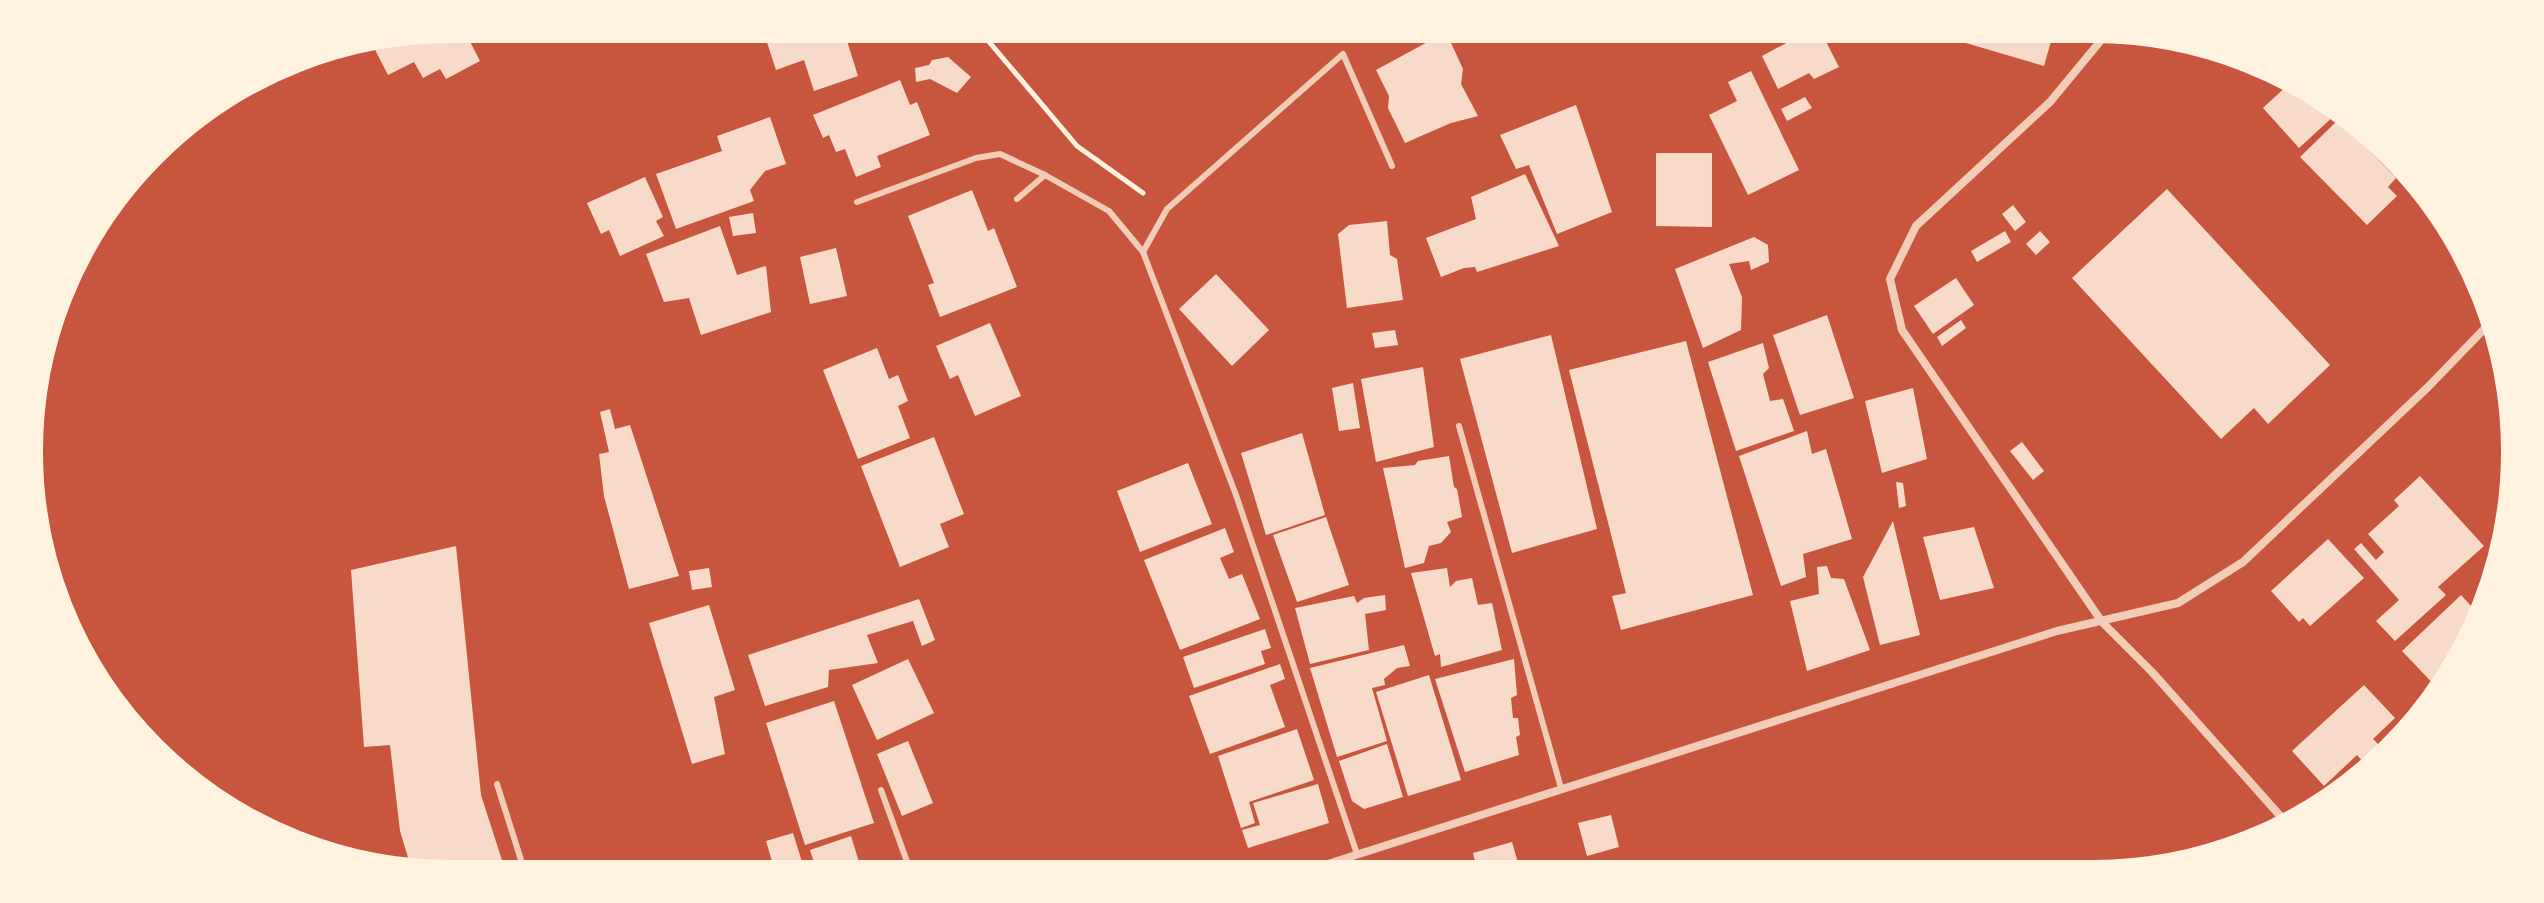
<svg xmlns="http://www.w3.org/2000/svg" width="2544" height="903" font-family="Figtree,sans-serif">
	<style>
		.building { fill: #f7dbc8 }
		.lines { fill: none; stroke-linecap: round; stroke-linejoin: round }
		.path { stroke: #fff3e0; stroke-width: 5 }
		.service { stroke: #f1ccb7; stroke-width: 6 }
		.minor { stroke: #f1ccb7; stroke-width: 8 }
		.rim { fill: none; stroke: #fff3e0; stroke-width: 10 }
	</style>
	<rect width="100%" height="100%" fill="#c8553d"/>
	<g class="building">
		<polygon points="452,24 461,24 480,61 446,79 440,69 423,78 414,62 388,75 370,40"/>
		<polygon points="761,24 852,24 843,28 858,76 814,91 804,60 776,70"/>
		<polygon points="1901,24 2056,24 2044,66"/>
		<polygon points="1818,26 1839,67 1814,79 1809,73 1778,89 1762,56"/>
		<polygon points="1446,32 1463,69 1461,84 1478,116 1451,123 1405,143 1388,108 1389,96 1376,70"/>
		<polygon points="948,57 971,77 957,93 930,79 916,82 915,68 929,65 932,60"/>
		<polygon points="1751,71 1799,170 1748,195 1709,115 1737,101 1728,82"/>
		<polygon points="900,80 910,105 917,102 930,135 877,156 881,167 856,177 845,149 836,152 829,135 823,138 813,115"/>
		<polygon points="2291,82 2319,95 2336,114 2299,148 2263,108"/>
		<polygon points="1805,97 1812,108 1787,121 1781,109"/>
		<polygon points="1576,105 1612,212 1557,234 1529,165 1516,169 1500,135"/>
		<polygon points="770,117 786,164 765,171 750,190 754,201 676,229 656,174 722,151 717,136"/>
		<polygon points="2339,119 2396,178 2388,187 2397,196 2367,225 2300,157"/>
		<polygon points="165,137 172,146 137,175 136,174"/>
		<polygon points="1656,153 1712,153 1712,227 1656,226"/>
		<polygon points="1525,174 1559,246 1477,272 1475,267 1464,268 1441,277 1426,238 1476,219 1471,197"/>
		<polygon points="645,177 663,217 656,221 664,236 620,256 609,230 601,234 587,203"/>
		<polygon points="2167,189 2330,365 2268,424 2254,408 2221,439 2072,278"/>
		<polygon points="972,190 988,231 994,228 1017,287 940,317 928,285 934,283 908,216"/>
		<polygon points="2013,205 2026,222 2015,231 2002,214"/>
		<polygon points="753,213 756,233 733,236 729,217"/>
		<polygon points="1387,221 1390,255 1397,259 1403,300 1347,308 1338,234 1349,225"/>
		<polygon points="720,226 737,275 766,266 771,312 701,335 689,298 664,302 646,254"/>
		<polygon points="2005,231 2011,242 1977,262 1971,251"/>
		<polygon points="2040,231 2050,242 2036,255 2026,244"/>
		<polygon points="1754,237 1768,245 1769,262 1751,270 1749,261 1729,264 1742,297 1741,330 1703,348 1675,269"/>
		<polygon points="836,248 847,296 810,304 800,257"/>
		<polygon points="1216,274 1269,330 1232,366 1179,309"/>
		<polygon points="1956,278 1974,305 1933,334 1914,306"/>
		<polygon points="1827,315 1854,398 1800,415 1773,335"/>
		<polygon points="1961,320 1966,328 1942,346 1937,337"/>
		<polygon points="990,323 1021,396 975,416 958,375 950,379 936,346"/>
		<polygon points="1395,330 1398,345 1375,348 1372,333"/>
		<polygon points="1551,335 1597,529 1512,553 1460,359"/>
		<polygon points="1686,341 1753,595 1621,630 1612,596 1626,593 1569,370"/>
		<polygon points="1763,343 1769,368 1763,374 1770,401 1783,399 1794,431 1736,451 1708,362"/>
		<polygon points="877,348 889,379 898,375 908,401 898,406 910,438 858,459 823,370"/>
		<polygon points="1423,367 1434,447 1376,462 1361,379"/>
		<polygon points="1353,383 1360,428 1339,431 1332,388"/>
		<polygon points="1913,388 1927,459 1882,473 1865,401"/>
		<polygon points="610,409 615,429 630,425 679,576 629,589 604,496 599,454 609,452 600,412"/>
		<polygon points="1807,431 1812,454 1826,449 1852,539 1803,554 1806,577 1781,586 1739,456"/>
		<polygon points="1302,433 1325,515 1266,535 1241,453"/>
		<polygon points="934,437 964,514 940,524 949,547 900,567 861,466"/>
		<polygon points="2022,442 2044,471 2033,480 2010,451"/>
		<polygon points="1449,456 1454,487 1457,489 1462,517 1447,522 1451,532 1441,543 1429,546 1424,563 1405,568 1383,468 1415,465 1418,461"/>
		<polygon points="1188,463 1212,524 1140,552 1117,491"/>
		<polygon points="2420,476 2484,546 2438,587 2446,595 2395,641 2376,621 2399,600 2354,549 2361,543 2376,560 2384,552 2368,534 2399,506 2394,500"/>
		<polygon points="1896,482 1903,483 1906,506 1899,508"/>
		<polygon points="1326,517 1349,585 1297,602 1273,535"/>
		<polygon points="1893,521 1920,635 1880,645 1863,577"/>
		<polygon points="1974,527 1994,588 1940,600 1923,537"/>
		<polygon points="1225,528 1234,552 1220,558 1229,579 1242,574 1260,619 1180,650 1144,560"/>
		<polygon points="2328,539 2364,578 2310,626 2303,618 2299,622 2271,591"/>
		<polygon points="456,546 481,795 508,879 452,879 413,874 400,831 390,745 364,747 351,570"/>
		<polygon points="1827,566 1831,578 1844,579 1870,650 1807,671 1790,601 1819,594 1817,567"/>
		<polygon points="709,568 712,587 692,590 689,571"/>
		<polygon points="1447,568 1450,587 1456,581 1472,578 1478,605 1492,603 1502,650 1441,667 1440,654 1435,656 1411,573"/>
		<polygon points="1385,595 1386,610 1365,614 1369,650 1310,664 1295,608 1354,596 1357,603 1364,598"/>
		<polygon points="2461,595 2482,618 2467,655 2446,675 2450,680 2441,692 2402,651"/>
		<polygon points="919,599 935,640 922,646 913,621 867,635 878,663 829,670 828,687 765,706 748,655"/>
		<polygon points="709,605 735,690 714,697 725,754 692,764 649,623"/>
		<polygon points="1265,629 1271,648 1261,651 1265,664 1194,688 1183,657"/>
		<polygon points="1404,645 1410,666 1397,668 1384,679 1385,685 1372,688 1387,741 1337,757 1310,668"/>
		<polygon points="908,659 934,713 877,740 852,685"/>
		<polygon points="1514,659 1517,695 1511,698 1513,718 1518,718 1520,735 1516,737 1519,755 1465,772 1435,679"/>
		<polygon points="1280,664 1285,679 1270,685 1285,727 1210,754 1189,696"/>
		<polygon points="1429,675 1461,780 1408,796 1376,692"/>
		<polygon points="2364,685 2395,718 2373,739 2380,746 2363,762 2357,755 2324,786 2292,751"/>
		<polygon points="834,701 874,823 805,845 766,723"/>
		<polygon points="1297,729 1314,780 1249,802 1255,823 1241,828 1218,756"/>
		<polygon points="908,741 933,803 902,816 877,754"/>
		<polygon points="1387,744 1403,797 1364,809 1352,801 1339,761"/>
		<polygon points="1318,784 1329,823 1248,848 1242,830 1260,825 1253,803"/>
		<polygon points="1611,815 1619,847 1587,856 1578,823"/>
		<polygon points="793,833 807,878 777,878 766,841"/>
		<polygon points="851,836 863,875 884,868 888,878 819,878 810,850"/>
		<polygon points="1512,842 1522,877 1479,877 1473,853"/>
		<polygon points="1433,867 1436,877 1405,877 1405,876"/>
	</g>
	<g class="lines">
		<polyline class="path" points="974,24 1077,146 1143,193"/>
		<g class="service">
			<polyline points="1017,199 1045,175"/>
			<polyline points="857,202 976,158 1000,154 1045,175 1109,211 1143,252 1236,495 1357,854"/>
			<polyline points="1143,252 1167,209 1343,54 1392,166"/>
			<polyline points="1459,426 1561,788"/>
			<polyline points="497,784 527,879"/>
			<polyline points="881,790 913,878"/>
		</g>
		<g class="minor">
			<polyline points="2112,27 2050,102 1916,226 1890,279 1902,330 2102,622 2152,672 2291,828"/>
			<polyline points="1287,877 2057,631 2178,603 2243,562 2428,387 2491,322"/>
		</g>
	</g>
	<path d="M0 0H2544V903H0ZM451 38H2093A413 413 0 0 1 2506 451V452A413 413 0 0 1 2093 865H451A413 413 0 0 1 38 452V451A413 413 0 0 1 451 38Z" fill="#fff3e0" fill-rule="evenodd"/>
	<path class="rim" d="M451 38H2093A413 413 0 0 1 2506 451V452A413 413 0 0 1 2093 865H451A413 413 0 0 1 38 452V451A413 413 0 0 1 451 38Z"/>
</svg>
